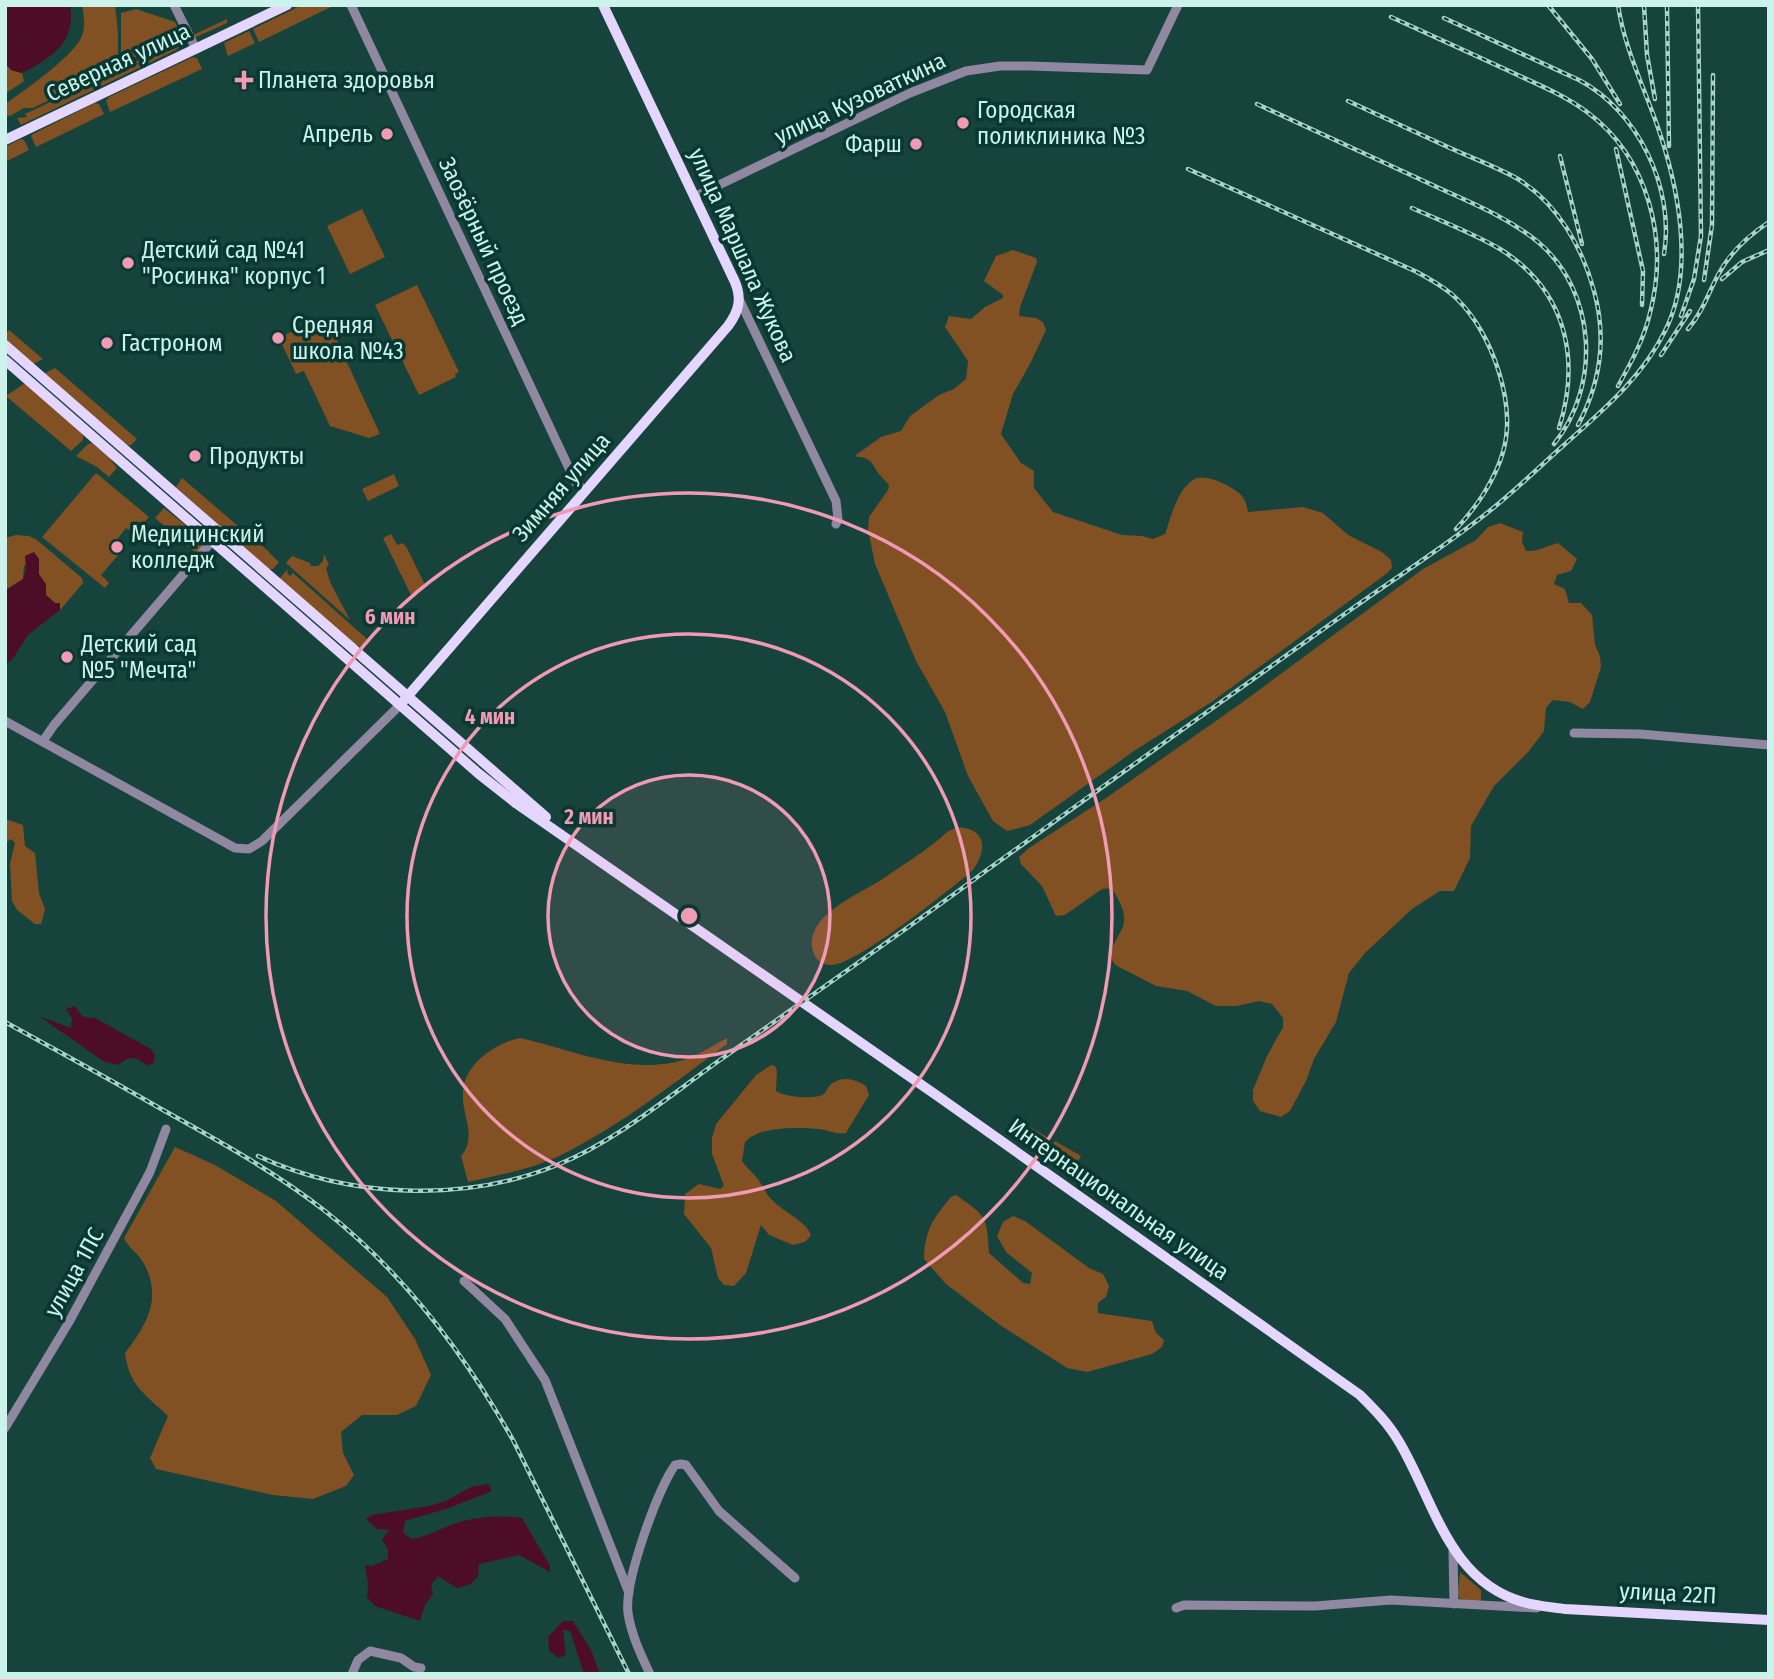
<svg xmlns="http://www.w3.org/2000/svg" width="1774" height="1679" font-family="'Fira Sans Condensed',sans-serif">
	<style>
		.green { fill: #815023 }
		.water { fill: #4d0d27 }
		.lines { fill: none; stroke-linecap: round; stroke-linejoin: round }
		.minor { stroke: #9087a0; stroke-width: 9 }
		.major { stroke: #e4d6ff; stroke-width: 10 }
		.rail-casing { stroke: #a9d2ca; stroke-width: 4.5 }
		.rail { stroke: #083831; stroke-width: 2; stroke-dasharray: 5; stroke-linecap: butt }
		.ring { fill: none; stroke: #f19ab3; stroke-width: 3.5 }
		.poi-dot { fill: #f19ab3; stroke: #083831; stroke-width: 2.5 }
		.labels { text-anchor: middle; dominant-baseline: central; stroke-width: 7; stroke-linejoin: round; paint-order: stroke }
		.street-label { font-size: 23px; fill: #ccf3eb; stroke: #083831 }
		.poi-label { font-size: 23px; fill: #ccf3eb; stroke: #083831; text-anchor: start }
		.centre { fill: #f19ab3; stroke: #083831; stroke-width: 3.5 }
		.ring-label { font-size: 21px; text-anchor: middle; font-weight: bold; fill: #f19ab3; stroke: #083831; stroke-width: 7; stroke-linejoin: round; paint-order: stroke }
	</style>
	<rect width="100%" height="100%" fill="#16433b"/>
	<g class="green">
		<path d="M 82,5 L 115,5 L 118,32 L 118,66 L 33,108 L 24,108 L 10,116 L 5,115 L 5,104 C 25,90 71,58 81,38 C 86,27 84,17 82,5 Z"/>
		<polygon points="302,5 335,5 259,42 253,29"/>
		<polygon points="136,9 175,22 179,30 177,36 164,38 140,56 125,59 121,54 121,13"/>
		<polygon points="227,19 227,23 183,43 176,50 21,125 17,118 27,117 25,114"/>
		<polygon points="249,31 255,43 228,56 224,43"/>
		<polygon points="193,57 197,58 202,69 110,112 106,101 109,97"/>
		<polygon points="5,63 11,70 22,73 24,81 5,94"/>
		<polygon points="95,103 99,104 104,114 36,147 31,136 33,134"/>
		<polygon points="21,139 24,140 29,150 5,162 5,147"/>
		<polygon points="362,209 385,257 350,274 327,226"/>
		<path d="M 1013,250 L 1036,258 L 1037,262 L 1020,307 L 1019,316 L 1036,318 L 1043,322 L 1046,330 L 1031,362 L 1013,394 L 1001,434 L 1021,463 L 1034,471 L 1034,488 L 1053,512 L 1122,535 L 1142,536 L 1153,539 L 1165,534 C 1171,517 1177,490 1193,480 C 1204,472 1229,485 1239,493 C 1245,498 1247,505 1248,512 L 1303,507 L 1323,513 L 1348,535 L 1382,552 L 1391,560 L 1392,568 L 1386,574 L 1213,701 L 1134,751 L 1030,825 L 1007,831 L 993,821 L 968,776 L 945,712 L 916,661 L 875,564 L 868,529 L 869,517 L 888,490 L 889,485 C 886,481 883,479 880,475 C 872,465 872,457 857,457 L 856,455 L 881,437 L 901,431 L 910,416 L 939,395 L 954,389 L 966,379 L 968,361 L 945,327 L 949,316 L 971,319 L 985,307 L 1003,298 L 1003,295 L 984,281 L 996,256 Z"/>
		<polygon points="417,285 459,372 455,374 456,377 419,395 375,305"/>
		<polygon points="328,321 380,434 369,438 330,426 304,371 296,374 279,338 298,328 301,334"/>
		<polygon points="9,330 43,359 33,364 6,340 5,335"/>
		<polygon points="55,368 137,439 130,446 120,440 43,374"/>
		<polygon points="25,383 83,435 83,440 71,451 6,396"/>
		<polygon points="92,443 108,456 117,468 109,477 97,467 76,456 88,444"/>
		<polygon points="96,473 149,517 135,534 126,528 112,546 120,553 101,575 109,583 105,588 42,537"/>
		<polygon points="394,474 399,486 368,501 362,489"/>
		<path d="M 182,478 L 238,526 C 244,537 250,539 261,545 C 267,549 273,557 279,562 L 273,569 L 268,569 L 176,487 Z"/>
		<polygon points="164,508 204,540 204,545 197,554 155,518"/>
		<path d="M 1500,523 L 1523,532 L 1522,542 L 1526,551 C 1538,552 1546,546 1558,543 L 1577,559 L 1571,571 L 1557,575 L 1554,584 L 1565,589 L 1569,603 L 1581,603 L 1592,615 L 1595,645 L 1600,656 L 1601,667 L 1590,702 L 1583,709 L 1570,702 L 1553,700 L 1546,708 L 1544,731 L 1529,751 L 1494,786 L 1471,826 L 1470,858 L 1454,891 L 1440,891 L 1412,909 L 1366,952 L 1349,973 L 1336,1022 L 1314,1059 L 1306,1081 L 1290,1111 L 1281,1117 L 1260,1111 L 1253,1101 L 1253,1090 L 1267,1056 L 1283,1027 L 1283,1018 L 1272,1004 L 1259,1001 L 1237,1006 L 1216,1006 L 1187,991 L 1156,986 L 1117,966 C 1113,962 1112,962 1112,956 C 1111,933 1135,931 1118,899 C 1114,891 1112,887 1102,889 L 1065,915 L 1056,916 L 1042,886 L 1021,864 L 1019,857 L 1029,848 L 1106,798 L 1240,704 L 1423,569 L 1476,540 L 1488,527 Z"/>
		<polygon points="391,534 397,545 403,543 407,548 426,587 411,595 383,538"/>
		<path d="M 16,535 L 29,536 L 37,540 L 82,578 L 83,583 L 60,610 L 60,603 L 55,603 L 46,595 C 46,579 38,574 24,565 L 23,579 L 5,590 L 5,538 Z"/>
		<polygon points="324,554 329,565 326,568 330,582 350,620 286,563 292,556 310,563 311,566 318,566 323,561"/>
		<polygon points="288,569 287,573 290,576 293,573 367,639 361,647 350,641 279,579"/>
		<polygon points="5,819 23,825 25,846 35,853 39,893 45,909 41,924 35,924 17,910 12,901 10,864 15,843 11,839 5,843"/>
		<path d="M 957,827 C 986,828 988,849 973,870 C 951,889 858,963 833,965 C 825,965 819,963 815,956 C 797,916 864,893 887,876 C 907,862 929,849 947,832 Z"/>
		<path d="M 520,1038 C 574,1050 633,1078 689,1058 C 702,1053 715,1044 727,1038 L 727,1044 C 674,1083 620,1126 561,1155 C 533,1169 499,1175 468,1182 L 461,1156 C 478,1136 461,1115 463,1092 C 464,1064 496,1043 520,1038 Z"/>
		<path d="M 771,1065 L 775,1066 L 777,1071 L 776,1091 C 783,1097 816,1100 824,1094 C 826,1092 827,1088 830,1085 C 842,1075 855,1079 866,1086 L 869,1095 L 846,1133 C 837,1135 828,1130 819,1129 C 798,1127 759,1126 745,1142 L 742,1161 C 746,1167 752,1172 757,1178 C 763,1185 766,1195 773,1201 C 784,1212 806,1221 811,1235 L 805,1242 L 793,1245 L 769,1235 L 761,1225 L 746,1273 L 734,1286 L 724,1285 L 718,1278 L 711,1248 L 684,1214 L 685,1194 L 699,1184 L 720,1189 L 724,1186 L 712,1154 L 712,1138 L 716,1124 L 756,1075 Z"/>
		<polygon points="1019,1121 1049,1138 1042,1151 1014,1132"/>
		<polygon points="1055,1141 1081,1156 1072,1172 1047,1155"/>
		<path d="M 175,1147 L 215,1165 L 276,1201 L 387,1297 L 415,1339 L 431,1375 L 416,1406 L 397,1415 L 362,1415 L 341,1432 L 343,1453 L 354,1475 L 346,1486 L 313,1499 L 273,1495 L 156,1469 L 150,1458 L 168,1416 C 146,1395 129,1386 125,1353 C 148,1323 164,1295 141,1259 C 135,1251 128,1247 124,1238 Z"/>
		<path d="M 956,1195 C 986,1216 987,1216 989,1253 L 1023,1283 L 1030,1284 L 1032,1273 L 1006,1252 L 997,1236 L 1003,1222 L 1013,1216 L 1025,1221 L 1089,1268 L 1103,1274 L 1109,1286 L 1106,1297 L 1098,1303 L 1098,1313 L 1152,1321 L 1156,1333 L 1164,1340 L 1162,1347 L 1152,1354 L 1087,1372 L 1067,1368 L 1000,1325 L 946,1284 L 924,1259 C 925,1229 933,1219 951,1197 Z"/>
		<polygon points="1460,1572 1481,1590 1481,1600 1476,1602 1460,1599 1458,1593"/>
	</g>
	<g class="water">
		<path d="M 5,5 L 70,5 C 77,41 52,58 22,73 L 11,70 L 5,63 Z"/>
		<polygon points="34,552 39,559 39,574 46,584 46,595 55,603 60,603 60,610 28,635 12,660 5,664 5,591 23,579 26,569 25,556"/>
		<polygon points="75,1006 83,1017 95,1018 151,1049 155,1056 153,1064 147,1065 135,1058 127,1059 118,1065 103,1061 39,1016 71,1028 72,1018 66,1009"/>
		<path d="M 488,1484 L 492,1491 L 449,1508 L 405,1521 L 403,1533 L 412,1539 C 429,1536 443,1527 460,1522 C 474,1517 507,1515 522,1518 L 550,1566 L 550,1572 L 519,1555 L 479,1564 L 478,1576 L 471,1584 L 457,1588 L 438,1576 L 431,1585 L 433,1594 L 425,1605 L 420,1621 L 375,1606 L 367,1597 L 368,1583 L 365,1565 L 372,1566 L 388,1559 L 388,1549 L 382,1540 L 389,1530 L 377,1529 L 366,1519 L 372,1515 L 429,1506 L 446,1501 L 471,1487 Z"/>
		<polygon points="563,1621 573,1621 591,1650 600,1674 584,1674 570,1631 563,1630 566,1655 559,1658 549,1651 548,1637"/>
	</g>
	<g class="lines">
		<g class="minor">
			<polyline points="174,5 196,49"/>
			<polyline points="351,5 576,483 585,491"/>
			<polyline points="694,197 910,93 966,71 1000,66 1030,66 1147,70 1178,5"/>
			<polyline points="740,301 836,501 838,519 836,524"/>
			<polyline points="5,721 235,848 249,849 262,841 400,705"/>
			<polyline points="1574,733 1640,734 1769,745"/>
			<polyline points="43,741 54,725 212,541"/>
			<polyline points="464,1281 505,1319 545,1380 629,1593"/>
			<polyline points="5,1428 69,1322 150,1172 166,1129"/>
			<polyline points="1453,1551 1454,1604"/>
			<polyline points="1176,1608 1184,1605 1315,1606 1391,1600 1537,1608"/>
			<polyline points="352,1674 358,1660 370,1651 401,1658 414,1667 421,1668"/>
			<path d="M 650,1674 C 641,1655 631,1634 628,1613 C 624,1582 657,1491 675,1465 L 681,1464 L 686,1465 L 719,1511 L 795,1578"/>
		</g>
		<g class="major">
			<polyline points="5,140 287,5"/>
			<polyline points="5,345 546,817"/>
			<path d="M 5,360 L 479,774 L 517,804 L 939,1097 L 1360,1395 C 1374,1409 1388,1423 1398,1440 C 1434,1499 1447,1580 1523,1602 C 1536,1606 1551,1607 1565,1609 L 1769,1620"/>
			<path d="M 400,705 L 728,326 C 739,311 742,299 735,282 L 603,5"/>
		</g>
		<g class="rail-casing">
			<g id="rail">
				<polyline points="1548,5 1592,59 1620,104"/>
				<polyline points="1644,5 1647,55 1655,99"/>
				<polyline points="1667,6 1669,146"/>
				<path d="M 1391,17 C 1429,34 1468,52 1507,70 C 1534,83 1563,94 1587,112 C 1649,158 1669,240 1650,313 C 1644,339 1631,363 1618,386"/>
				<path d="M 1444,18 L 1579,80 C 1638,111 1675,188 1664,254"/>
				<path d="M 1348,101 C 1382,117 1416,132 1450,148 C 1472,158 1497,167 1518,179 C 1558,204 1582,247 1594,291 C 1607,338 1601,382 1578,425"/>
				<path d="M 1257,104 C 1313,130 1370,156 1426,182 C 1464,200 1505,215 1538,242 C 1597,292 1601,386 1554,444"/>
				<polyline points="1616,149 1643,271 1642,305"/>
				<polyline points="1560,156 1582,244"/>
				<path d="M 1188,169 L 1417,272 C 1431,280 1445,287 1457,299 C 1492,333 1517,404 1503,452 C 1495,480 1476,508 1456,529"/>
				<path d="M 1412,208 C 1441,221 1473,233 1500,249 C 1566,290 1581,358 1559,428"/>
				<polyline points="1722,279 1742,262 1769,250"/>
				<polyline points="1704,280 1712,225 1713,75"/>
				<polyline points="1681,316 1694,279 1701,236 1698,5"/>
				<path d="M 1688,329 C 1702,313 1708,294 1718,275 C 1730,252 1748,236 1769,222"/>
				<polyline points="1661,355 1690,311"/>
				<path d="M 5,1022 C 58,1051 111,1080 163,1110 C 219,1141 275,1172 325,1211 C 404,1273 464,1353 513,1440 L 629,1674"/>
				<path d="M 258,1156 C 348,1198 464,1203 557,1165 C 616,1141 668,1097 720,1060 C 809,997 899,935 987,870 C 1108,782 1231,695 1353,608 C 1398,576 1444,547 1487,513 C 1514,492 1538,468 1564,445 C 1602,411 1642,378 1665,331 C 1696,270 1678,184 1656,122 C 1642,83 1624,46 1618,5"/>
			</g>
		</g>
		<use href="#rail" class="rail"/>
	</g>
	<circle cx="689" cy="916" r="141" fill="#f19ab3" fill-opacity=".12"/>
	<g class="ring">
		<circle cx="689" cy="916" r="141"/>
		<circle cx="689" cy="916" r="282"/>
		<circle cx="689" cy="916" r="423"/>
	</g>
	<g class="poi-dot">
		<path d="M240.5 69.5h7v7h7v7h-7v7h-7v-7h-7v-7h7z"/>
		<circle cx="963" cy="123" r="7"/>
		<circle cx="387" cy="134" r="7"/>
		<circle cx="916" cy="144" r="7"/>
		<circle cx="128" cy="263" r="7"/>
		<circle cx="278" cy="338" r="7"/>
		<circle cx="107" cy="343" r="7"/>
		<circle cx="195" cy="456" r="7"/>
		<circle cx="117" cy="547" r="7"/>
		<circle cx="67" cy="657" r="7"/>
	</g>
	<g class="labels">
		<g class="street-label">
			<text transform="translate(118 62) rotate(-25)">Северная улица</text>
			<text transform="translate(860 98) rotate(-25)">улица Кузоваткина</text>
			<text transform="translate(484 241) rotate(65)">Заозёрный проезд</text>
			<text transform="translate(743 255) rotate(66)">улица Маршала Жукова</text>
			<text transform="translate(561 487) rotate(-49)">Зимняя улица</text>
			<text transform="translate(1119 1199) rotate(35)">Интернациональная улица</text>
			<text transform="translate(74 1272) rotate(-61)">улица 1ПС</text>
			<text transform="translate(1668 1593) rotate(3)">улица 22П</text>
		</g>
		<g class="poi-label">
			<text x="258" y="80">Планета здоровья</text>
			<text x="977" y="110">Городская<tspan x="977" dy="26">поликлиника №3</tspan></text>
			<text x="373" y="134" text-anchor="end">Апрель</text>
			<text x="902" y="144" text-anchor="end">Фарш</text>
			<text x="142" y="250">Детский сад №41<tspan x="142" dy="26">"Росинка" корпус 1</tspan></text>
			<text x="292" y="325">Средняя<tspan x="292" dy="26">школа №43</tspan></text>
			<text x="121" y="343">Гастроном</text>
			<text x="209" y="456">Продукты</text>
			<text x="131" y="534">Медицинский<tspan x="131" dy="26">колледж</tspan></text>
			<text x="81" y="644">Детский сад<tspan x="81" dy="26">№5 "Мечта"</tspan></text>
		</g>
	</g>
	<circle cx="689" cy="916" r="10" class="centre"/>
	<g class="ring-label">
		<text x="390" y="624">6 мин</text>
		<text x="490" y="724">4 мин</text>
		<text x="589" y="824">2 мин</text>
	</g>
	<rect width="1774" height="1679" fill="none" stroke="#ccf3eb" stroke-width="14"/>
</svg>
